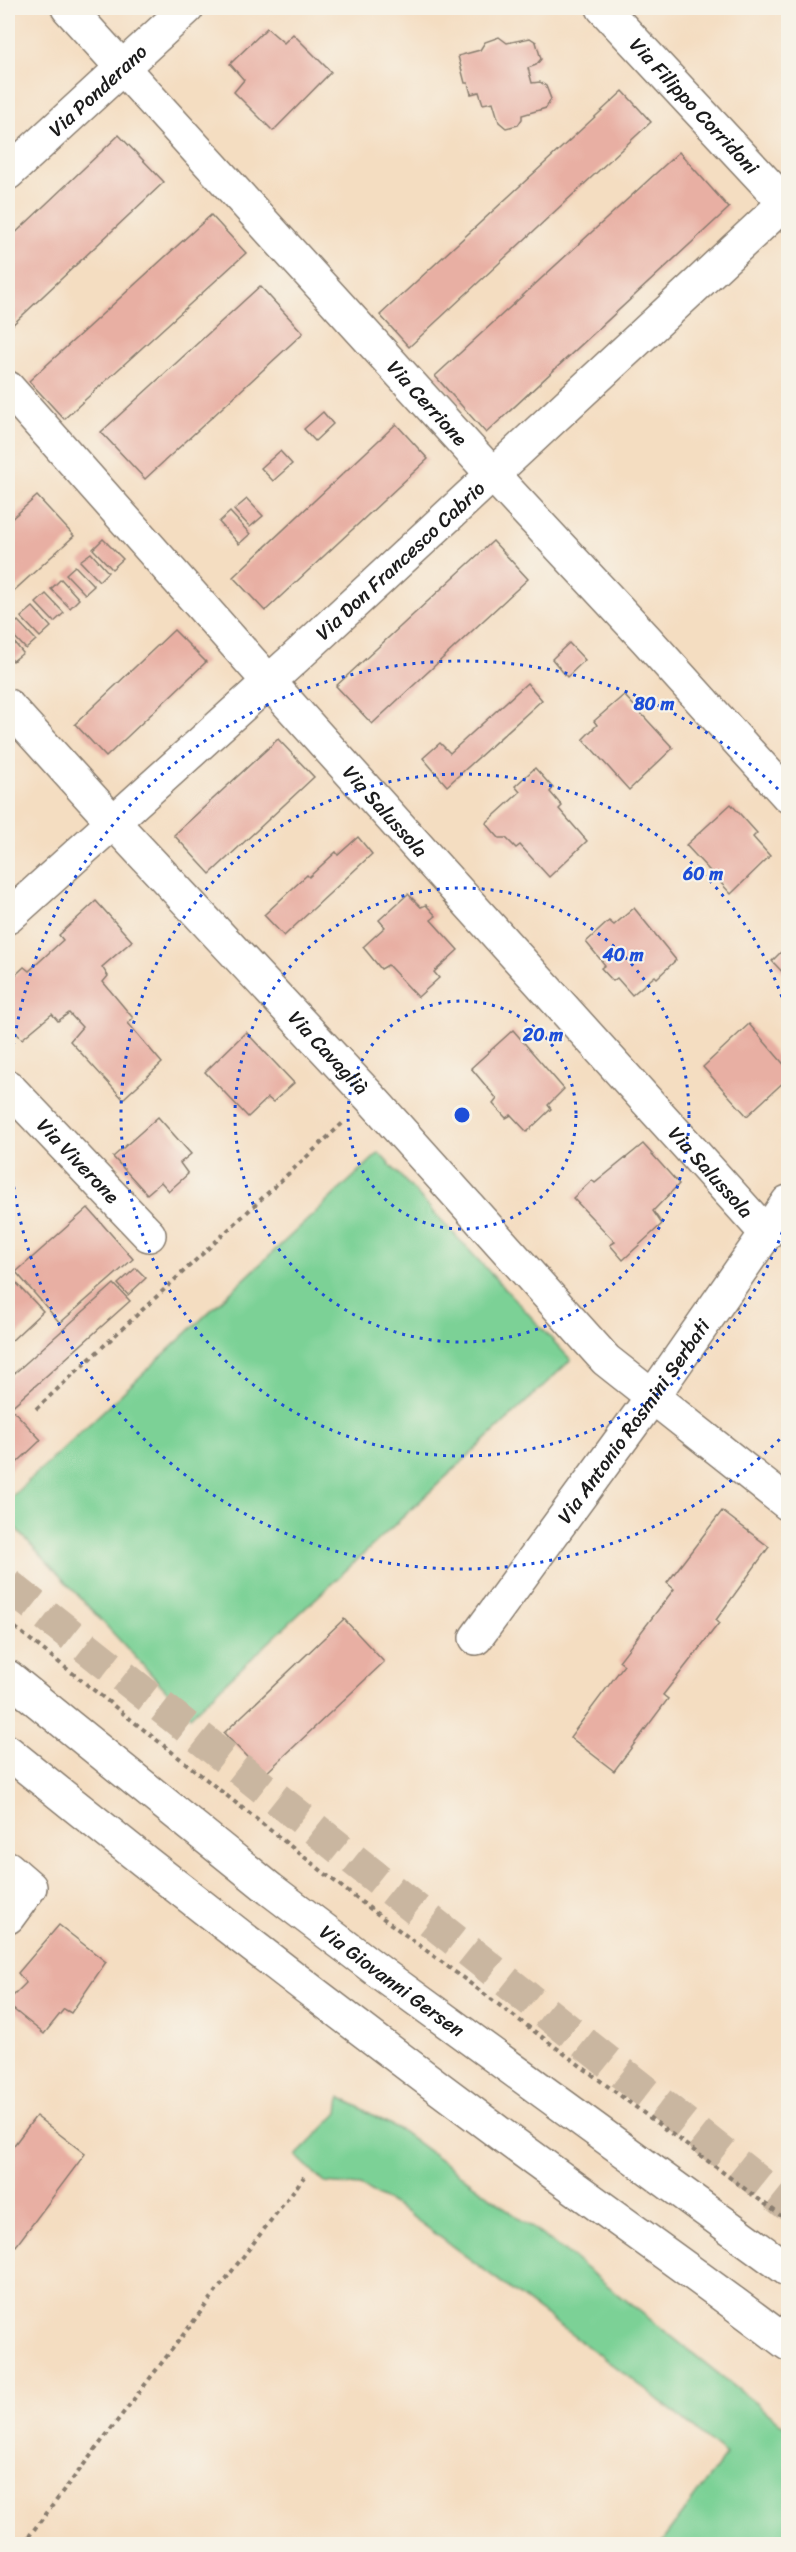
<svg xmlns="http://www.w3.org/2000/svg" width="796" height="2552" font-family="Sriracha,sans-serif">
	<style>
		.green { fill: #7bd196; stroke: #4c7659; stroke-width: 1.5 }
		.building { fill: #e8afa3 }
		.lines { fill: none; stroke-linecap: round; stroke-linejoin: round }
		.highway-tunnel { stroke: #c9b6a0; stroke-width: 33; stroke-dasharray: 33 16; stroke-linecap: butt }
		.minor-casing { stroke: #887c6e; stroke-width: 36 }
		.path { stroke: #887c6e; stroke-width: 4; stroke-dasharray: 4.5 4.5; stroke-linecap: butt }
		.minor { stroke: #fff; stroke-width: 33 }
		.ring { fill: none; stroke: #1d4ed8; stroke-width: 3; stroke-dasharray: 3 6 }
		.labels { text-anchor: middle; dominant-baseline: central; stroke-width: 4.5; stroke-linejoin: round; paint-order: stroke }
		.street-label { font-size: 20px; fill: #1c1c1c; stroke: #f7f3e8 }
		.centre { fill: #1d4ed8; stroke: #f7f3e8; stroke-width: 3 }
		.ring-label { font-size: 18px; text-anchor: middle; font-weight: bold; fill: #1d4ed8; stroke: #f7f3e8; stroke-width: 4.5; stroke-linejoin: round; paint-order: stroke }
	</style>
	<rect width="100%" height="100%" fill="#f7f3e8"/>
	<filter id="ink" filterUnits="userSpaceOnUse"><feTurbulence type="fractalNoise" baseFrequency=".0167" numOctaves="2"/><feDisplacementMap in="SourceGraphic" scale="12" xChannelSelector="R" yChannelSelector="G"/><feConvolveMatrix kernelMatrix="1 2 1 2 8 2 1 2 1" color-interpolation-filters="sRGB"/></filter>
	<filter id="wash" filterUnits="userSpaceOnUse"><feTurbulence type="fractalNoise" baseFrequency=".008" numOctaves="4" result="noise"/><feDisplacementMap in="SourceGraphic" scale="24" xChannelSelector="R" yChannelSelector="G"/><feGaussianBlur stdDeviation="1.35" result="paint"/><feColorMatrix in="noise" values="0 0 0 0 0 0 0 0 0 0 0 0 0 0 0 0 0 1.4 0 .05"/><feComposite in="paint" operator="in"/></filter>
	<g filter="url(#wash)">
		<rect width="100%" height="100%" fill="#f4ddc1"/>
		<g class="green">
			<polygon points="379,1153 571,1360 190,1716 8,1520 8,1500"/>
			<polygon points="340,2097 400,2130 573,2258 788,2429 788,2544 660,2544 726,2455 645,2389 406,2212 360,2186 325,2183 296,2156 338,2113"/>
		</g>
		<g id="blocks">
			<g class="building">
				<polygon points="267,28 284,43 293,34 331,72 273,131 234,92 244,80 230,64"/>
				<polygon points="499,37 507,43 530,38 536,42 541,59 536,65 528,68 532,83 540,82 546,86 551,99 546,108 522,115 522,119 518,125 506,128 499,122 493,102 483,104 479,92 471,94 468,83 465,83 458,56 480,50 485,42"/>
				<polygon points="623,91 651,122 409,347 380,315"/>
				<polygon points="119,135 164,182 9,328 8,240"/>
				<polygon points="679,152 729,208 486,433 435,376"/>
				<polygon points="211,215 246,253 64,419 29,381"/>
				<polygon points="260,286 303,333 145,479 101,432"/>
				<polygon points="323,412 333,424 315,441 304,429"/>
				<polygon points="396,424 428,459 265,611 233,577"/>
				<polygon points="280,451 292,464 273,481 261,468"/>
				<polygon points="37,496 74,536 8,596 8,522"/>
				<polygon points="247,499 263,516 250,527 234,510"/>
				<polygon points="230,512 250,534 239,544 219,522"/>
				<polygon points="103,539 123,559 112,569 93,549"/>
				<polygon points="493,541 528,579 372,724 336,686"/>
				<polygon points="91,553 108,572 99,581 80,561"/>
				<polygon points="75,566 94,586 85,594 66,574"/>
				<polygon points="61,579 79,599 70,608 51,589"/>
				<polygon points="46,594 64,613 54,622 36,603"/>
				<polygon points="33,607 51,627 40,637 21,617"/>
				<polygon points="18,621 36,640 26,649 8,630"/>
				<polygon points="174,630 206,662 106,757 75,724"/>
				<polygon points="8,635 23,653 13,661 8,656"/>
				<polygon points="569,643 585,660 567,677 552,659"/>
				<polygon points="527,683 542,700 447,786 423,758 440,743 450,753"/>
				<polygon points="624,695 673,748 629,790 583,739 597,725 594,721"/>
				<polygon points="278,739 314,777 210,874 174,835"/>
				<polygon points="535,768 553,788 550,792 562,806 559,809 587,841 549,877 520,845 516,848 506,838 499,838 486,823 520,792 515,786"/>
				<polygon points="731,804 757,833 753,837 770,856 731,894 686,845"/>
				<polygon points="358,837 372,854 284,936 264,915 307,875 309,877 336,852 338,855"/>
				<polygon points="408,894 421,907 426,905 436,916 431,920 458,950 434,972 439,978 418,997 388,965 381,969 363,947 385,927 379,920"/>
				<polygon points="96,901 132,941 102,967 108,976 103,982 133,1018 128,1023 162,1063 123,1099 70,1041 82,1027 69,1013 58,1021 52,1014 22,1039 8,1024 8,982 24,967 29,971 63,940 59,935"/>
				<polygon points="634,908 676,960 657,978 655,976 632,995 617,978 613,981 601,968 605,965 586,942 609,921 614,925"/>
				<polygon points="788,945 788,978 772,961"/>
				<polygon points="749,1024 788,1069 788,1078 747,1116 703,1067"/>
				<polygon points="513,1030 564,1089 548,1105 551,1109 527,1132 511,1115 506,1118 493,1104 497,1099 471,1068"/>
				<polygon points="246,1032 294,1083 273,1102 268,1098 248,1117 205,1072"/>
				<polygon points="158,1117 191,1154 180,1163 188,1174 169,1191 161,1182 147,1194 113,1157"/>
				<polygon points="643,1144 679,1184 653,1211 662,1224 623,1260 610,1245 615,1242 573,1198 592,1180 595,1183"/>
				<polygon points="88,1208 133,1259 60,1323 16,1272"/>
				<polygon points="136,1268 146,1278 128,1295 118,1284"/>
				<polygon points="8,1274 43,1311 8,1344"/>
				<polygon points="114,1284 130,1301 8,1410 8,1379"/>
				<polygon points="12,1409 41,1440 8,1471 8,1413"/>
				<polygon points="722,1511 769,1547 716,1620 719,1623 663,1695 668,1699 614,1771 570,1737 624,1665 619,1661 674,1589 667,1583"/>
				<polygon points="344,1619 384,1662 264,1775 224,1733"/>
				<polygon points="59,1925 106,1962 71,2013 64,2009 44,2034 8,2005 8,2001 26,1983 18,1973"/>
				<polygon points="36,2116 85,2154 16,2246 8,2239 8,2153"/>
			</g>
		</g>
	</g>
	<g filter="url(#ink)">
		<use href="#blocks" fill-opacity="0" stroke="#887c6e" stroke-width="1.5"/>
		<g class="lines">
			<polyline class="highway-tunnel" points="8,1585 788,2205"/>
			<g class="minor-casing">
				<g id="minor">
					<path id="s1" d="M 68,8 L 493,475 L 645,638 L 788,796"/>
					<path id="s2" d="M 603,8 L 785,203"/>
					<path id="s3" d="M 8,173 L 187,8"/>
					<path id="s4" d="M 8,388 L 269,682 L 766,1233"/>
					<path id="s5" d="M 8,706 L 114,823 L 370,1097 L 606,1360 L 788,1504"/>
					<path id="s6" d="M 8,917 L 295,658 L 788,200"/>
					<path id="s7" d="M 8,1087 L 149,1235"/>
					<path id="s8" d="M 476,1638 L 653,1396 L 788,1202"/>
					<path id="s9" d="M 8,1677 L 270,1889 L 386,1977 L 788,2270"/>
					<path d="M 8,1752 C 172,1885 340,2015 510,2141 C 602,2209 697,2274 788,2344"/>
					<polyline points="8,1868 30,1887 8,1917"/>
				</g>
			</g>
			<g class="path">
				<polyline points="36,1409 345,1121"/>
				<polyline points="8,1622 352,1895 788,2221"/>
				<polyline points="23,2544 304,2177"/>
			</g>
			<use href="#minor" class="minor"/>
		</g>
	</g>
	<g class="ring">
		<circle cx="462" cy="1115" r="114"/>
		<circle cx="462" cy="1115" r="227"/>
		<path d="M788 1215A341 341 0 1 1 788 1015"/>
		<path d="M786 1433A454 454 0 1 1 786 797"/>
	</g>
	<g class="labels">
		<g class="street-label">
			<text stroke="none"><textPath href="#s3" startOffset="122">Via Ponderano</textPath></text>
			<text stroke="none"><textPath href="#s2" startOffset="134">Via Filippo Corridoni</textPath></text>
			<text stroke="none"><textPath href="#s1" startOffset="534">Via Cerrione</textPath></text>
			<text stroke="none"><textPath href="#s6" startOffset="530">Via Don Francesco Cabrio</textPath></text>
			<text stroke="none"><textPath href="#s4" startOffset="567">Via Salussola</textPath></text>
			<text stroke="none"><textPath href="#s5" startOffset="472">Via Cavaglià</textPath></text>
			<text stroke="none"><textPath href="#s7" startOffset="102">Via Viverone</textPath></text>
			<text stroke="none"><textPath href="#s4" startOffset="1053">Via Salussola</textPath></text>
			<text stroke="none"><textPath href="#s8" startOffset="268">Via Antonio Rosmini Serbati</textPath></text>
			<text stroke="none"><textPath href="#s9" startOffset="490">Via Giovanni Gersen</textPath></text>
		</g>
	</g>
	<circle cx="462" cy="1115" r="9" class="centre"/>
	<g class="ring-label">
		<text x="654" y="710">80 m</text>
		<text x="703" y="880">60 m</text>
		<text x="623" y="961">40 m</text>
		<text x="543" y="1041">20 m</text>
	</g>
	<rect width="796" height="2552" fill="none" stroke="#f7f3e8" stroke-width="30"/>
</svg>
